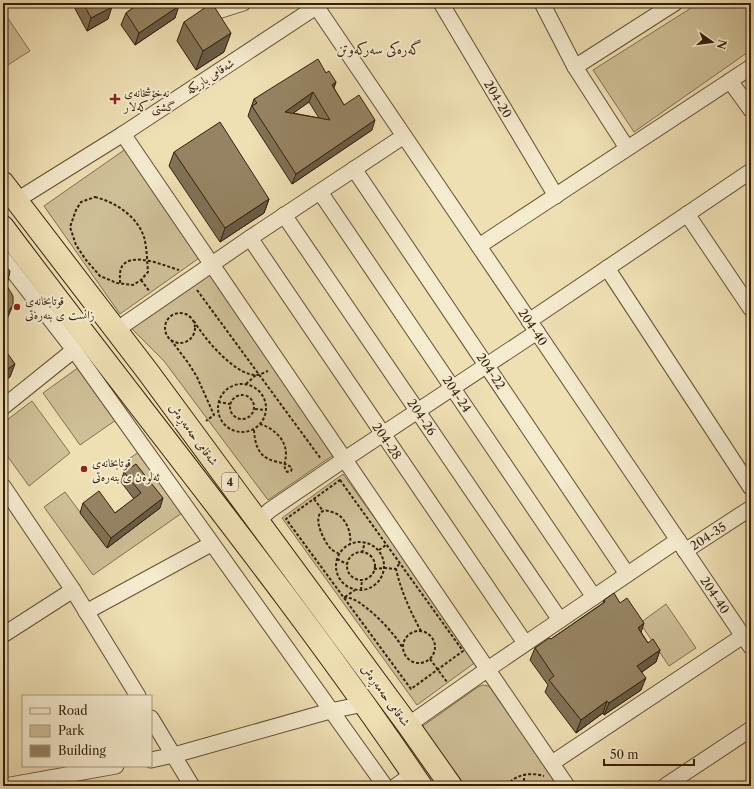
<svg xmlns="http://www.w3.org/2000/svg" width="754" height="789" font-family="'Libre Caslon Text',Amiri,serif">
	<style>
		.green { fill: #cfbf97; stroke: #826f52 }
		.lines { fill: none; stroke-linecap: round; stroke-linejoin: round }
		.minor-casing { stroke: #644f36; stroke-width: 17 }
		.highway-casing { stroke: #351f0c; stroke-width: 24 }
		.path { stroke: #351f0c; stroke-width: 2; stroke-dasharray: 3 2; stroke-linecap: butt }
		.minor { stroke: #f5ebce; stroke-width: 15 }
		.highway { stroke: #efe0b4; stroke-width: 22 }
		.wall { fill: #817155; stroke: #351f0c; fill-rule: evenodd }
		.shaded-wall { fill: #695c45; stroke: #351f0c }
		.building { fill: #968363; stroke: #351f0c; fill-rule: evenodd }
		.poi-dot { fill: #8f2418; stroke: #f5ebce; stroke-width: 1.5 }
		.labels { text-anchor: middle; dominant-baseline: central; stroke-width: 4; stroke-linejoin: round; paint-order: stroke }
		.shield { fill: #f5ebce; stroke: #6f5c46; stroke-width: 1 }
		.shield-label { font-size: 11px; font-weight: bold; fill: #351f0c }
		.street-label { font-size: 12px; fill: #351f0c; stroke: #f5ebce }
		.poi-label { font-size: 12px; fill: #351f0c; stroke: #f5ebce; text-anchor: start }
		.quarter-label { font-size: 14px; fill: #351f0c; stroke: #f5ebce }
	</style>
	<rect width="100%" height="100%" fill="#efe0b4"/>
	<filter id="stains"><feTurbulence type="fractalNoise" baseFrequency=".005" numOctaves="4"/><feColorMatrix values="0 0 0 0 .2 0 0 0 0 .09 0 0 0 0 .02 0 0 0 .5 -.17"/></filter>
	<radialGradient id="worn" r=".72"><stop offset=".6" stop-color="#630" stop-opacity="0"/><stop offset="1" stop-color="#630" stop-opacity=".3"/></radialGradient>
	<g class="green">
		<polygon points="699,3 751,3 751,50 634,132 593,70"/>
		<polygon points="3,11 30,51 3,68"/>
		<polygon points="127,148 202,256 120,314 44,206"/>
		<polygon points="212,272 335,454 268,500 164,361 131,328"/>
		<polygon points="79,367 116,420 80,445 43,393"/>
		<polygon points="32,401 70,453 29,486 3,450 3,423"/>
		<polygon points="139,452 182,513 93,575 44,507 65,492 107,548 150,498 124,462"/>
		<polygon points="343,474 477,661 417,705 282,518"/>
		<polygon points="666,604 696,648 669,666 640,623"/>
		<polygon points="483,685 488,686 492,688 558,786 461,786 420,728 478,687"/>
	</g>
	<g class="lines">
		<g class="minor-casing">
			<g id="minor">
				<polyline points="441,3 556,196"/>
				<polyline points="542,3 575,67 627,148"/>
				<polyline points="316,6 743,636 751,647"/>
				<polyline points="218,11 243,3"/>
				<polyline points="575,67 675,3"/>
				<polyline points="730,81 751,110"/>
				<polyline points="123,134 567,786"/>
				<polyline points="354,169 627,574"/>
				<polyline points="320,192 594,597"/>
				<polyline points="17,200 123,134 322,3"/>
				<polyline points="687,214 751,309"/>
				<polyline points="284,215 560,620"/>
				<polyline points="250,238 525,643"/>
				<polyline points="479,246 751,67"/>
				<polyline points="3,258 74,350 385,786"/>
				<polyline points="607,268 751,488"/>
				<polyline points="529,321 751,171"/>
				<polyline points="117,331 125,324 250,238 404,136"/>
				<polyline points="3,407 74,350"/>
				<polyline points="3,486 73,590 138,696"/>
				<polyline points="258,521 270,510 345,459 537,332"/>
				<polyline points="685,551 751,508"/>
				<polyline points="86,612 211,544"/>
				<polyline points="3,635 73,590"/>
				<polyline points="151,718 192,786"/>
				<polyline points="408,725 488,669 678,540"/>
				<polyline points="151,760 174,755 330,711 364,704"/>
				<polyline points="552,763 743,636"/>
				<polyline points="5,786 116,766"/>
				<polyline points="396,786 413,774"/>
				<polyline points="665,786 751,729"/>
			</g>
		</g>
		<g class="highway-casing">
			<g id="highway">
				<polyline points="3,183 148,372 408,725 451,786"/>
				<path d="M 3,227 C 142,413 291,593 421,786"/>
			</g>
		</g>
		<g class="path">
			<path d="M 95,197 C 115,202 137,216 144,237 C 147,248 147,261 148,272 L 141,280 L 133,285 L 117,283 L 100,276 L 86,260 L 76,245 L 70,227 L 76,210 L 81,202 Z"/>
			<polyline points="141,280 150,292"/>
			<path d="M 120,283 C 120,277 119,270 123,265 C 134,252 165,266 179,270"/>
			<polyline points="197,290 321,459"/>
			<circle cx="180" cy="328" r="15"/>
			<path d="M 194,321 C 204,338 235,376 257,375 C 260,375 265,372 268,371"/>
			<polyline points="171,340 189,364 197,377 214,415 206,421"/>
			<circle cx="242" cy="408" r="24"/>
			<polyline points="246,384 256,375"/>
			<circle cx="242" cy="407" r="12"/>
			<polyline points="218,402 230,404"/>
			<polyline points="255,409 265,410"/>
			<path d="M 254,430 C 255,444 258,457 274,461 C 281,463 286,463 292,468 L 291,471 L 287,472 C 282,465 286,462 286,454 C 286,439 273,428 260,424"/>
			<polygon points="340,480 463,651 411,689 286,519"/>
			<polyline points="314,499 323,511"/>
			<circle cx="360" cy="566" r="24"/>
			<polyline points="379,550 386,545"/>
			<circle cx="361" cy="566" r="14"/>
			<polyline points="362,553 365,542"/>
			<path d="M 339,554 C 337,552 333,551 331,549 C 325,543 311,517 323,511 C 326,510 329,511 332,512 C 345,515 352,532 350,544"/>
			<polyline points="337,559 347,564"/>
			<path d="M 399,564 L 396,569 C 401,591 410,611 421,631"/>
			<polyline points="374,569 385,568 396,569"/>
			<polyline points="361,590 362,580"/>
			<path d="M 344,597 C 347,598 350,598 353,599 C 368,606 394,632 402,647"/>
			<polyline points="345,597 355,590"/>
			<circle cx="419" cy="647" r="16"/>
			<polyline points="430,659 447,682"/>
			<path d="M 507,786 C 515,774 531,772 544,776"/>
			<polyline points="524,786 524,775"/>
		</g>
		<use href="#minor" class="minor"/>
		<use href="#highway" class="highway"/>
	</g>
	<g class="wall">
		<polygon points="72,3 110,3 108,19 87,31"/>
		<polygon points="131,3 177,3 175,18 135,45 121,25 126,13 134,7"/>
		<polygon points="184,22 224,52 196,70 177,41"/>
		<path d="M 326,73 L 336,82 L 334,88 L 344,105 L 372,130 L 292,184 L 248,116 L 254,99 ZM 309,102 L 319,118 L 293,113 Z"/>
		<polygon points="174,152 269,199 264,213 220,242 169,166"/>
		<polygon points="124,472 160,508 107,548 80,513 83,503 115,513 134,499 121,482"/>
		<polygon points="604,600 641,632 648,643 660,650 656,662 642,672 641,690 604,715 603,713 576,733 545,692 548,685 530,660 535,648 551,639 603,603"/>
	</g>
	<g class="shaded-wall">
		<polygon points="179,6 175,18 135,45 139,33"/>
		<polygon points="112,7 108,19 87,31 91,18"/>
		<polygon points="231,33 224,52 196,70 203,51"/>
		<polygon points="336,82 332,92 332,85"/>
		<polygon points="313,92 309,102 281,122 285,112"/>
		<polygon points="375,120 372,130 292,184 296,174"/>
		<polygon points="269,199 264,213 220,242 225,228"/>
		<polygon points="13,305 8,317 3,326 3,317"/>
		<polygon points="15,364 10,377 3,382 3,372"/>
		<polygon points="163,498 160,508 107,548 111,538"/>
		<polygon points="644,623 640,636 638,628"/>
		<polygon points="660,650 656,662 633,678 637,666"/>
		<polygon points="646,678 641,690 604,715 609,703"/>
		<polygon points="607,701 603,713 576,733 581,720"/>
	</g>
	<g class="building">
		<polygon points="83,3 110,3 112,7 91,18"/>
		<polygon points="140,3 177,3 179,6 139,33 126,13"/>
		<polygon points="212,3 231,33 203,51 184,22"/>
		<path d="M 318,59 L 326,73 L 329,71 L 336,82 L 332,85 L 344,105 L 359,95 L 375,120 L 296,174 L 252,106 L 257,103 L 254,99 ZM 313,92 L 330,120 L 285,112 Z"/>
		<polygon points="220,122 269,199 225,228 174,152"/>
		<polygon points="3,263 10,271 7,286 13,296 13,305 6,315 3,317"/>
		<polygon points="3,347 15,364 3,372"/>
		<polygon points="136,464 163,498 111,538 83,503 99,491 115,513 141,493 124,472"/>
		<polygon points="614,593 620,603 627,598 644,623 638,628 648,643 653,639 660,650 637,666 646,678 609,703 607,701 581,720 549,680 554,676 535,648 549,638 551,639 605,602 604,600"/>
	</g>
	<g class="poi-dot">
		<path d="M113 93h4v4h4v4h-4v4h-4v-4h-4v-4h4z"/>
		<circle cx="17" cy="307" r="4"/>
		<circle cx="84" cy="469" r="4"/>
	</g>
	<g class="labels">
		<rect class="shield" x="222" y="473" width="16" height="18" rx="3"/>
		<g class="shield-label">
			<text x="230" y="482">4</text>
		</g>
		<g class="street-label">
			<text transform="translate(210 76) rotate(-33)">شەقامی باریکە</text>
			<text transform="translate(498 99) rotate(59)">204-20</text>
			<text transform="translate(533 327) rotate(56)">204-40</text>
			<text transform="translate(491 371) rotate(56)">204-22</text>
			<text transform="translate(457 394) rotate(56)">204-24</text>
			<text transform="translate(422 417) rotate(56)">204-26</text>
			<text transform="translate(194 434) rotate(54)">شەقامی حەمەڕەش</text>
			<text transform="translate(387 441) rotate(56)">204-28</text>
			<text transform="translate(708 536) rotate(-33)">204-35</text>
			<text transform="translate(715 595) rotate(56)">204-40</text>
			<text transform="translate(386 695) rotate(54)">شەقامی حەمەڕەش</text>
		</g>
		<g class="poi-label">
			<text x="124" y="92">نەخۆشخانەی<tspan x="124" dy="14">گشتی کەلار</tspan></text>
			<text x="25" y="300">قوتابخانەی<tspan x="25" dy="14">زانست ی بنەرەتی</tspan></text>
			<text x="92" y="462">قوتابخانەی<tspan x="92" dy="14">ئەلوەن ی بنەرەتی</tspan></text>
		</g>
		<g class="quarter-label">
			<text x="379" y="49">گەرەکی سەرکەوتن</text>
		</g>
	</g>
	<rect width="754" height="789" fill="none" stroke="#efe0b4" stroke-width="16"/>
	<rect x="4" y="4" width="746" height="781" fill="none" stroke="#351f0c" stroke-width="2"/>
	<rect x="8" y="8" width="738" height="773" fill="none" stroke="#351f0c"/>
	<rect x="22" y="695" width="130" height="72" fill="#f5ebce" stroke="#a89980"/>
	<rect x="30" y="708" width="20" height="6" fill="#f5ebce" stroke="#a89980"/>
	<text x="58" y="715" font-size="12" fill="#351f0c">Road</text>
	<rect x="30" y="725" width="20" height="12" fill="#cfbf97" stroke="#a89980"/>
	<text x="58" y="735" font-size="12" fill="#351f0c">Park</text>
	<rect x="30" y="745" width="20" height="12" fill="#968363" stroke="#a89980"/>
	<text x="58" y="755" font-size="12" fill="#351f0c">Building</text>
	<g transform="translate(712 42) rotate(104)" stroke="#f5ebce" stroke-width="3" paint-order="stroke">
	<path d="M0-3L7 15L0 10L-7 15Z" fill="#351f0c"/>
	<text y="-6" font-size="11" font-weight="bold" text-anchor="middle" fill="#351f0c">N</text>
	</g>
	<path d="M604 759v6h90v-6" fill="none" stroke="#351f0c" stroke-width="2"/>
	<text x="610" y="759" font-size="12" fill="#351f0c" stroke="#f5ebce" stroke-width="3" paint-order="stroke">50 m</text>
	<rect width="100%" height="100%" filter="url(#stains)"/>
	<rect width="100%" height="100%" fill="url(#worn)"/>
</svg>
